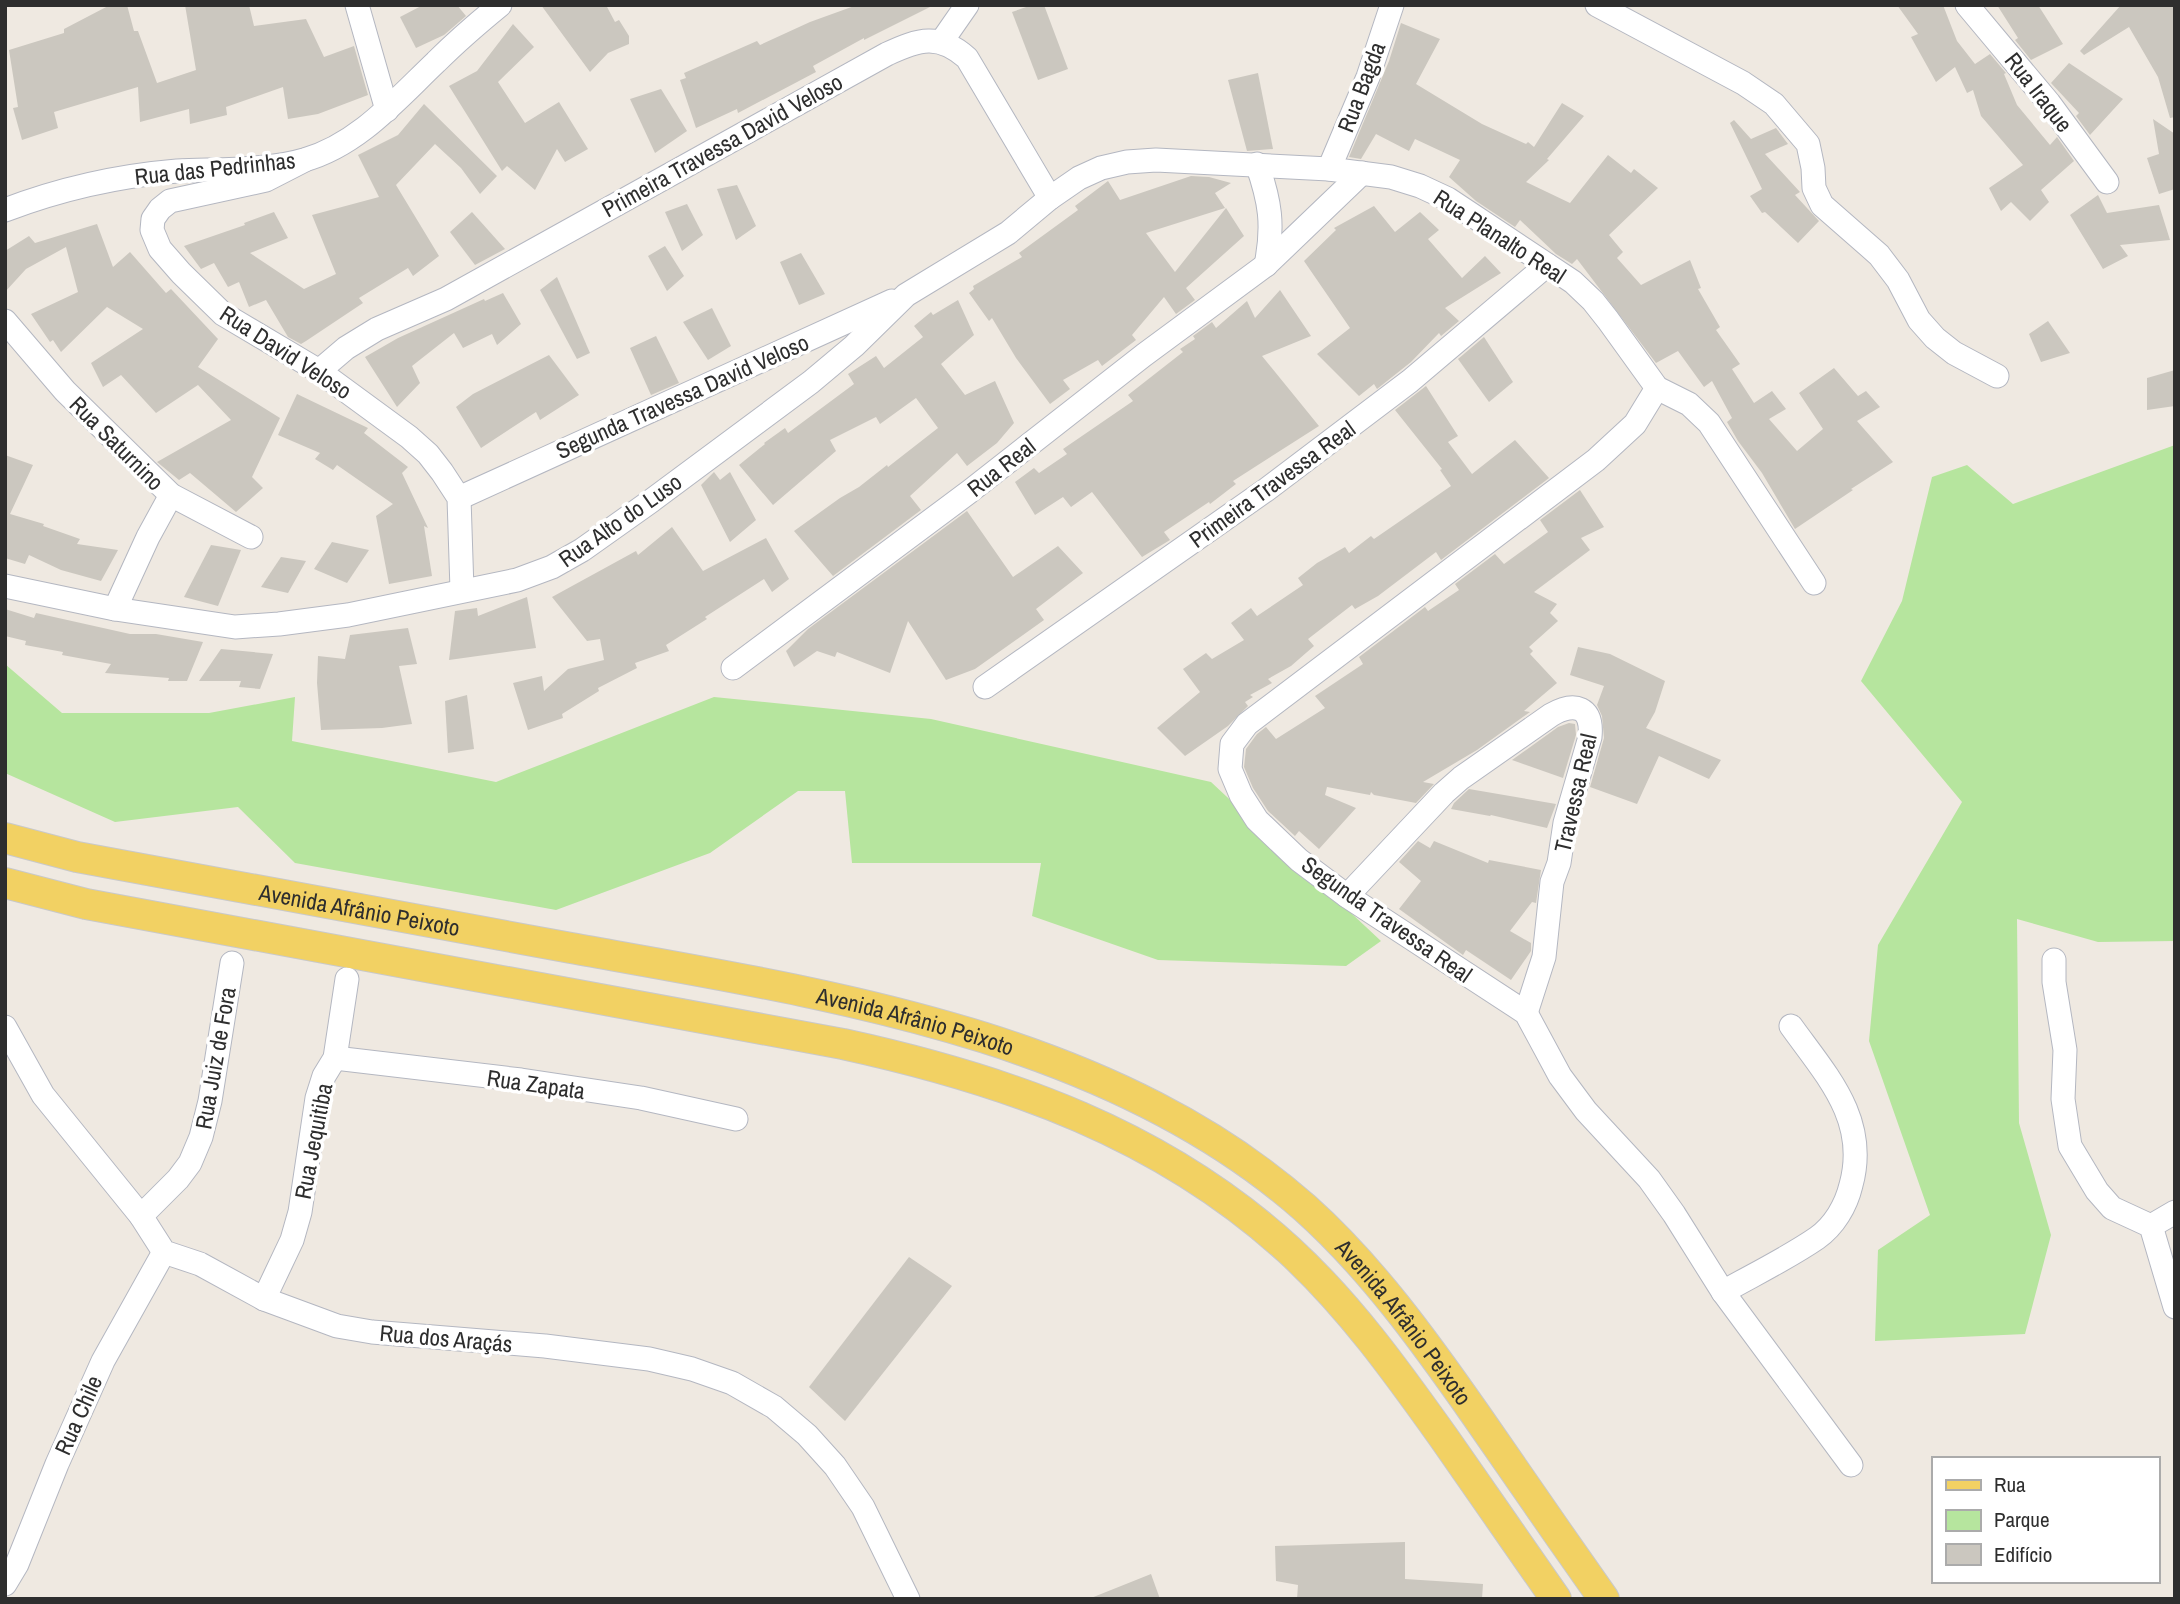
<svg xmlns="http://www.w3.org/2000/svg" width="2180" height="1604" font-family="'Archivo Narrow',sans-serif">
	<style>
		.green { fill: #b6e59e }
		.building { fill: #cbc7bf }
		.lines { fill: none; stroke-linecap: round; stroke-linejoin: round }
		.minor-casing { stroke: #b4b7c1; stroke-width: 25 }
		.major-casing { stroke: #c9c9c9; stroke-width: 32 }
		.minor { stroke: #fff; stroke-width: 23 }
		.major { stroke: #f2d163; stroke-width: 30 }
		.labels { text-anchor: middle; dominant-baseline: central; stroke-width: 7; stroke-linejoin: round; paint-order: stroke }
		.street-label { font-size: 23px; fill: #2e2e2e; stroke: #fff }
	</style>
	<rect width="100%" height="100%" fill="#efe9e1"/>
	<g class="green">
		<polygon points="2175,445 2175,941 2098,942 2017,919 2019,1123 2051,1235 2025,1334 1875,1341 1878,1250 1930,1215 1869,1041 1878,945 1962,802 1861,681 1902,601 1932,477 1967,465 2013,504"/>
		<polygon points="5,664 62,713 209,713 295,697 292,741 496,782 714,697 931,719 1211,782 1381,941 1346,966 1158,960 1032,916 1041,863 852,863 845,791 798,791 710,853 556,910 295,863 238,807 115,822 5,773"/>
	</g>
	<g class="building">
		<polygon points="110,5 127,5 134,31 138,31 157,83 196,70 185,5 249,5 254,26 306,19 324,57 354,46 368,95 318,114 288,119 283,87 226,107 227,115 190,124 189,109 140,122 138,87 54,112 58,128 22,140 13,108 18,107 9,50 64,33 64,29"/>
		<polygon points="423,5 457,5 466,16 444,35 416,48 400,17"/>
		<polygon points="541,5 606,5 615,22 619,20 629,36 629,44 608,53 590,72"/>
		<polygon points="857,5 934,5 864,40 864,38 813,66 816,72 738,113 737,109 696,128 680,80 686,78 684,73 757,41 760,45 810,22"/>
		<polygon points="1032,5 1044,5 1068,69 1038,80 1012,12"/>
		<polygon points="1897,5 1943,5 1957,41 1975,64 1990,54 2006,73 2004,74 2017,105 2050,145 2057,137 2074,161 2041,190 2049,202 2030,221 2011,202 2001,211 1989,188 2023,165 1981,116 1973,90 1967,93 1955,67 1936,82 1911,37 1918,34"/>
		<polygon points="1997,5 2038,5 2063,44 2031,60 2015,40 2018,38"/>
		<polygon points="2121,5 2175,5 2175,117 2170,118 2158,77 2129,27 2084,55 2080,51"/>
		<polygon points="1401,23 1440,39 1416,84 1482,124 1526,144 1528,142 1534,147 1562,103 1584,116 1547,159 1549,160 1526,182 1570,203 1608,155 1631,173 1634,169 1658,188 1609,235 1623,252 1617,258 1641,285 1690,260 1701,288 1698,289 1720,327 1716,330 1740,364 1732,369 1754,403 1772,391 1786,409 1769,419 1797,451 1823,429 1799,393 1834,368 1858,396 1866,391 1880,407 1857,421 1893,462 1851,489 1853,490 1795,529 1762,473 1738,441 1727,422 1732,418 1712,381 1704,387 1678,351 1656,363 1577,259 1572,264 1556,254 1520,220 1515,227 1476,201 1449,177 1460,160 1415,139 1409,151 1376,134 1361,159 1349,157 1389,61"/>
		<polygon points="513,24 534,47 498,82 525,123 559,102 588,149 565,162 557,149 535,190 507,166 502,171 449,86 477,71"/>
		<polygon points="2069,63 2123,99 2090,135 2076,116 2079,113 2051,83"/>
		<polygon points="1258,73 1273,149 1247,151 1228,80"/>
		<polygon points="661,89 687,131 655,153 630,99"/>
		<polygon points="424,104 497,176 480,194 461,168 435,144 396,185 439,256 413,276 408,268 359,298 363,303 306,341 301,344 288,337 266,300 249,307 239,282 228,287 214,263 201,269 184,246 245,225 244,223 274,212 288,238 250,253 304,289 336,274 312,215 379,197 358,155 398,135"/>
		<polygon points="2153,119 2175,134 2175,189 2159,194 2147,158 2159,154"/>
		<polygon points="1734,120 1751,139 1776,128 1788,144 1765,154 1800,192 1795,195 1819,221 1798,243 1765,212 1762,213 1750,196 1762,189 1730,123"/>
		<polygon points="1191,176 1209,177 1231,183 1215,193 1225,208 1146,233 1175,272 1226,208 1244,236 1186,288 1195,300 1176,314 1164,297 1132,335 1136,340 1102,366 1098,360 1063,380 1070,389 1050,404 1016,358 992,318 989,321 969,293 974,289 973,286 1022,257 1019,253 1078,210 1075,206 1108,181 1120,200"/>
		<polygon points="737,185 756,226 736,240 717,189"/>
		<polygon points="2098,195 2107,213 2159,205 2170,240 2120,245 2128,256 2103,269 2070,215"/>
		<polygon points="687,204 703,235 682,251 665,212"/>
		<polygon points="1374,206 1395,232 1420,212 1439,230 1428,239 1462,278 1485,256 1501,273 1445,308 1459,321 1441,336 1439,333 1411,362 1377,389 1374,384 1359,396 1317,354 1350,328 1304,261 1336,230 1334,228"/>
		<polygon points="472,212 505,249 475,265 450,232"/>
		<polygon points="97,224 113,267 130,252 166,293 171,289 218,339 198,367 280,418 252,477 263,488 236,512 190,473 179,480 157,462 231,420 198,385 156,413 121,375 103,387 91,363 143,329 107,307 61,352 53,340 50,342 31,314 78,292 66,247 26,269 5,292 5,251 29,236 35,243"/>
		<polygon points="665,246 684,276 667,291 648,256"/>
		<polygon points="801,253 825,294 799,305 780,262"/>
		<polygon points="557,277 590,353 577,359 540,290"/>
		<polygon points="1280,290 1311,336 1262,356 1319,426 1233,481 1236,484 1210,504 1209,502 1164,532 1170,540 1142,557 1092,492 1071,507 1063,497 1035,515 1015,482 1034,468 1039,473 1067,454 1063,449 1133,401 1128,395 1183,352 1180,349 1195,339 1193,336 1212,322 1216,328 1247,301 1255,318"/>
		<polygon points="503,293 521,324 497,345 492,334 463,348 454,333 412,366 420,383 397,407 365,357 398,338 484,299 485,301"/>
		<polygon points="958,300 974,335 941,364 965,395 995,381 1014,423 997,443 967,466 957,453 910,496 921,510 833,576 794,531 840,498 859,487 887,465 888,467 938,428 916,398 880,424 876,417 830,440 836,451 773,505 739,465 765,444 764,443 785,428 788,433 854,384 848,374 876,356 884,368 923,337 914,326 931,312 933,315"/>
		<polygon points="712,308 731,346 708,360 683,322"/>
		<polygon points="2048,321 2070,353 2041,362 2029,334"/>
		<polygon points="656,336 679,383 651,395 630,348"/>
		<polygon points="1484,337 1513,382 1489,402 1458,359"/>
		<polygon points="549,355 579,395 540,420 536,412 481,448 456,407 473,394"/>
		<polygon points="2175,370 2175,406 2147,410 2147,378"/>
		<polygon points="1426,386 1458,436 1448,442 1472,474 1515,440 1549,478 1441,560 1436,552 1378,596 1355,609 1352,605 1308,639 1314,646 1291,666 1268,679 1272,683 1250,695 1253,697 1245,702 1248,706 1228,726 1185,756 1157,728 1200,692 1183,669 1206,653 1212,659 1244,640 1231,623 1251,608 1257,616 1303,585 1298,578 1317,563 1345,547 1349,553 1371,536 1374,539 1451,486 1440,470 1442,469 1395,410"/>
		<polygon points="297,394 368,428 364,433 408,467 402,473 428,528 424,526 432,576 389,584 376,516 393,504 337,465 333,470 315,459 320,453 278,435"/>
		<polygon points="5,455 33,465 10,514 44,524 43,526 80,539 77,544 118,550 101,581 61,570 29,555 25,564 5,558"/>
		<polygon points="714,472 720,480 730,472 756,520 730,542 701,485"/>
		<polygon points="1580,490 1604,527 1581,538 1590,550 1534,592 1557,604 1550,613 1558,621 1529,647 1533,651 1530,654 1557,683 1524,711 1530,712 1477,750 1423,782 1434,784 1416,803 1374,795 1371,792 1370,795 1327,787 1325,795 1356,808 1319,849 1299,831 1295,836 1268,811 1253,788 1244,767 1246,749 1257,734 1266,727 1276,739 1325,708 1315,696 1363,664 1359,657 1425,607 1428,611 1459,590 1455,584 1495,554 1504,564 1548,532 1540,520"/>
		<polygon points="967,511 1013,577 1058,546 1083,573 1036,609 1044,620 975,669 946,680 908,621 890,673 837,652 835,657 817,651 794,667 786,651 808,629"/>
		<polygon points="672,527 703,571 766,538 789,579 772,592 764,579 705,617 707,619 666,645 669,651 635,663 637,668 598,688 599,691 562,714 563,718 528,730 513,683 542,676 544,691 568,669 604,660 600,639 587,641 552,597 636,551 638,555"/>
		<polygon points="332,542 369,550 347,583 314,569"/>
		<polygon points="211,545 241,550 218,606 184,597"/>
		<polygon points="281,557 306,561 288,593 261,587"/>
		<polygon points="527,597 536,648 449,660 455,611 477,608 478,616"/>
		<polygon points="5,609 34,618 36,613 130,634 156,634 203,642 187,681 168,681 169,678 105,673 111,664 62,655 63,652 25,645 26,641 5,636"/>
		<polygon points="408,628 417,664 399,666 412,724 382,728 321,730 317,683 318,656 345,659 350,635"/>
		<polygon points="1578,647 1610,654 1665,681 1655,712 1646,728 1721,760 1709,779 1659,756 1637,804 1590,787 1604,738 1602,716 1597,705 1604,686 1570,675"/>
		<polygon points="221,649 273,654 260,689 239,687 241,681 199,681"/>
		<polygon points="467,695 474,749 448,753 445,701"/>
		<polygon points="1569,723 1575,724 1576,735 1563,778 1512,760 1558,727"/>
		<polygon points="1469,789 1556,804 1547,828 1491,815 1490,816 1451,809 1454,803"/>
		<polygon points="1418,841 1430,848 1434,841 1488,863 1489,860 1541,870 1536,903 1532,902 1510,931 1531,943 1531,951 1511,980 1466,950 1463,955 1399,909 1421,881 1399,862"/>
		<polygon points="909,1257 952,1286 845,1421 809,1387"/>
		<polygon points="1405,1542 1405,1579 1483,1584 1482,1599 1297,1599 1298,1585 1276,1581 1275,1546"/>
		<polygon points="1151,1574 1160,1599 1091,1599 1091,1598"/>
	</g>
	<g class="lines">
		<g class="minor-casing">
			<g id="minor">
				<polyline points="357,5 387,110"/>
				<polyline points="1597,5 1743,83 1774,104 1808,144 1813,168 1814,188 1822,205 1879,255 1898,280 1919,320 1935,338 1954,353 1997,376"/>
				<polyline points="1967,5 2049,103 2107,182"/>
				<polyline points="942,41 967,5"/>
				<polyline points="305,160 266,180 170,201 160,209 153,219 152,230 160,249 181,273 223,314 319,371 409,437 428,454 442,472 459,498 462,590"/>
				<path d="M 1257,164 C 1270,201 1274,225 1266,265"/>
				<polyline points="1329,169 1368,77 1392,5"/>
				<polyline points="1050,198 1079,178 1101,168 1127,162 1156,160 1329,169 1391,177 1420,186 1448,199 1573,282 1593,301 1608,320 1657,388 1689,404 1709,423 1814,583"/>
				<path d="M 5,210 C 60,189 117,176 177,171 C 215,169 268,171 304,160 C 358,145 397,99 436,62 C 456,42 478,23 500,5"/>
				<polyline points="5,321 65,391 171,495 251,537"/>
				<polyline points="1657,388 1635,424 1596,460 1247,724 1232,744 1230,769 1241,795 1257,820 1299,860 1347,896 1526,1013 1560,1076 1586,1111 1649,1179 1674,1214 1723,1292 1851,1465"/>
				<polyline points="459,498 892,301"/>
				<path d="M 5,586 L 115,609 L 235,627 L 279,624 L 348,615 L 517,580 L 552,567 L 582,550 L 651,501 L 811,382 L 854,346 L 906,295 L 1008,233 L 1050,198 L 967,58 C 939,33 919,39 887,54 L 446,299 L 377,329 L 346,348 L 319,371"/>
				<polyline points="115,609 148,537 171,495"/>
				<polyline points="733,668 969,492 1144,355 1266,265 1362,173"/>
				<polyline points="985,687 1266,490 1410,381 1547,265"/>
				<path d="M 1347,896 L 1444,793 L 1461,778 L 1551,715 C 1575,701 1593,707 1590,737 L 1565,823 L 1559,863 L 1552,882 L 1544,957 L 1526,1013"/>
				<polyline points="2054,960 2054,982 2065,1050 2063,1099 2070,1146 2097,1191 2112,1208 2151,1226 2175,1307"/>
				<polyline points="5,1027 43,1095 141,1216 164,1252 200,1264 264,1299 337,1326 372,1332 545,1346 649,1359 692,1369 732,1383 774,1407 807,1435 835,1466 863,1507 908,1599"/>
				<polyline points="335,1058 521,1080 641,1098 736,1119"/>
				<polyline points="141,1216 178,1179 190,1163 201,1137 210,1101 232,963"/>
				<polyline points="2151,1226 2175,1212"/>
				<path d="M 1723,1292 C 1753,1275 1788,1258 1817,1238 C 1834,1226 1846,1206 1851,1185 C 1869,1120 1827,1076 1791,1026"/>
				<polyline points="264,1299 292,1240 300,1212 317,1098 324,1076 335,1058 347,979"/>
				<polyline points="5,1584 17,1564 57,1464 103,1361 164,1252"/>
			</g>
		</g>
		<g class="major-casing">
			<g id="major">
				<path id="s1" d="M 5,838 L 77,857 C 241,888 406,917 571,948 C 820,993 1108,1034 1305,1208 C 1371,1267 1425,1342 1476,1415 C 1518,1476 1561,1538 1604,1599"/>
				<path d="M 5,883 L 86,904 L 843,1044 C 1008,1080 1162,1134 1289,1250 C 1349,1305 1397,1372 1444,1438 C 1481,1492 1519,1545 1556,1599"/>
			</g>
		</g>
		<use href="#minor" class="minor"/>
		<use href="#major" class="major"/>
	</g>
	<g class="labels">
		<g class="street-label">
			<text transform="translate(1361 87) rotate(-69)">Rua Bagda</text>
			<text transform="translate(2039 92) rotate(52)">Rua Iraque</text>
			<text transform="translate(722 145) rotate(-29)">Primeira Travessa David Veloso</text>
			<text transform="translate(215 168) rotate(-6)">Rua das Pedrinhas</text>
			<text transform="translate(1500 236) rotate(33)">Rua Planalto Real</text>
			<text transform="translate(286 352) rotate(33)">Rua David Veloso</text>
			<text transform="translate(682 396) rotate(-24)">Segunda Travessa David Veloso</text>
			<text transform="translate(117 443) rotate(45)">Rua Saturnino</text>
			<text transform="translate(1001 467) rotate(-38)">Rua Real</text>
			<text transform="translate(1272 484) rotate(-36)">Primeira Travessa Real</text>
			<text transform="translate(620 520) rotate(-35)">Rua Alto do Luso</text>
			<text transform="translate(1575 793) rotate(-77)">Travessa Real</text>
			<text stroke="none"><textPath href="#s1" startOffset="362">Avenida Afrânio Peixoto</textPath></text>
			<text transform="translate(1387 919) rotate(35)">Segunda Travessa Real</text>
			<text stroke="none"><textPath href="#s1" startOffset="929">Avenida Afrânio Peixoto</textPath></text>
			<text transform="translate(215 1058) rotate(-80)">Rua Juiz de Fora</text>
			<text transform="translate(536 1084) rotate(8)">Rua Zapata</text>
			<text transform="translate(313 1141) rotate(-79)">Rua Jequitiba</text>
			<text stroke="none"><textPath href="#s1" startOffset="1517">Avenida Afrânio Peixoto</textPath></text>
			<text transform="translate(446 1338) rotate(5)">Rua dos Araçás</text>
			<text transform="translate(78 1415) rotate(-66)">Rua Chile</text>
		</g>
	</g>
	<rect width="2180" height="1604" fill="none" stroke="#2e2e2e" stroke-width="14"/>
	<rect x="1932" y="1457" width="228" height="126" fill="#ffffff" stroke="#ababab" stroke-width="2"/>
	<rect x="1946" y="1480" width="35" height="10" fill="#f2d163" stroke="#ababab" stroke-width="2"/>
	<text x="1994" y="1492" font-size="21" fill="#2e2e2e">Rua</text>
	<rect x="1946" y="1510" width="35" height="21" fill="#b6e59e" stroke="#ababab" stroke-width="2"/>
	<text x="1994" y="1527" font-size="21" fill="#2e2e2e">Parque</text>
	<rect x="1946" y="1544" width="35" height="21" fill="#cbc7bf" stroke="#ababab" stroke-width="2"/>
	<text x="1994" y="1562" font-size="21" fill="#2e2e2e">Edifício</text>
</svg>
